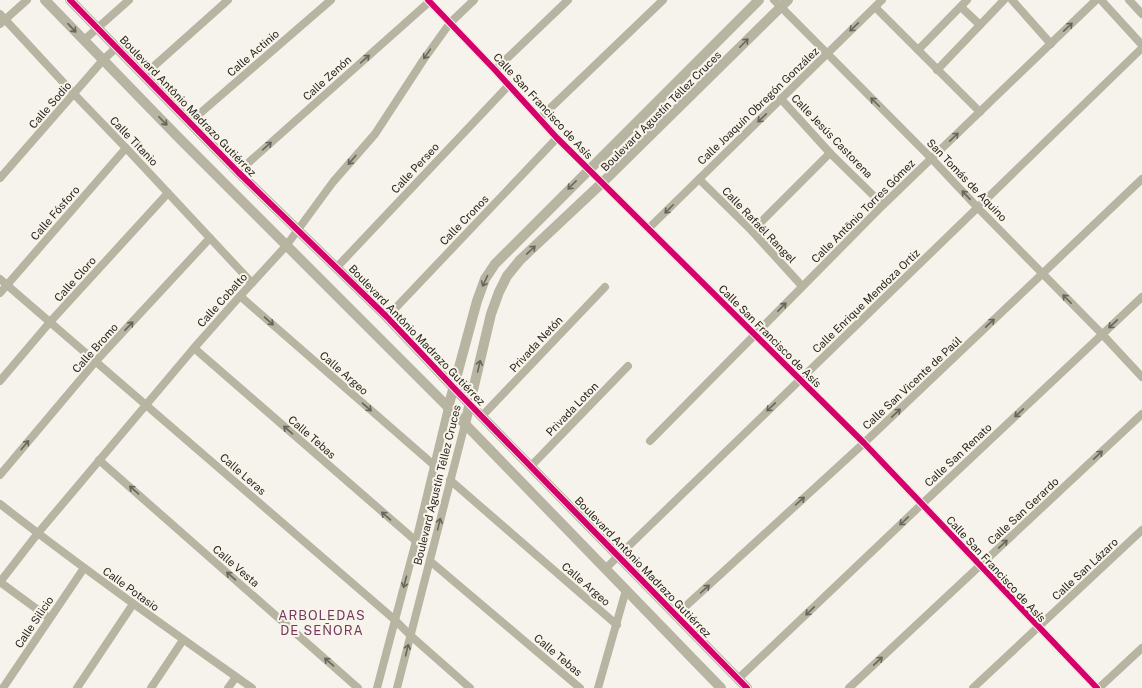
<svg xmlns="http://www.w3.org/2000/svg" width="1142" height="688" font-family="'Public Sans',sans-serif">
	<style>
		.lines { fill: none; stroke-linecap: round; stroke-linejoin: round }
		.minor { stroke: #b7b4a1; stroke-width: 8 }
		.tertiary { stroke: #b7b4a1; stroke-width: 10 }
		.cycleway-casing { stroke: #f9f4e9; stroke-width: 8 }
		.cycleway { stroke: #d6006c; stroke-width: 6 }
		.oneway { stroke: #68655b }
		.labels { text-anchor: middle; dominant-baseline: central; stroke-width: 4; stroke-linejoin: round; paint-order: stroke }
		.street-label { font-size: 11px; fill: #272521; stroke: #f9f4e9 }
		.quarter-label { font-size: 13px; letter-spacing: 1px; fill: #753963; stroke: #f9f4e9 }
	</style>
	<rect width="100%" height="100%" fill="#f6f3ec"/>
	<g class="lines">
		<g class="minor">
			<polyline points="428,0 495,70 557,138 864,443 1097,688"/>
			<polyline points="774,0 932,159 978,208 1102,334 1142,377"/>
			<polyline points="1012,0 1051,44"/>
			<polyline points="1101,0 1142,45"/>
			<polyline points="1129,0 1142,14"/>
			<polyline points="875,7 980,112"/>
			<polyline points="961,7 980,25"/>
			<polyline points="0,14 74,94 126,148 252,283"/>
			<polyline points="0,24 27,0"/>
			<polyline points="84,40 129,0"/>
			<polyline points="918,50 967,0"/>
			<polyline points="495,70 568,0"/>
			<polyline points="937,70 1004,0"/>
			<polyline points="144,75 228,0"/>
			<polyline points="781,99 830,153 883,205"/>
			<polyline points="540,118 663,0"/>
			<polyline points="190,122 331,0"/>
			<polyline points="238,172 429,2"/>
			<polyline points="0,178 103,60 117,47"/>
			<polyline points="699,179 752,231 802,286"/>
			<polyline points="649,228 882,0"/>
			<polyline points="752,231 830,153"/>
			<polyline points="337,267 509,85"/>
			<polyline points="0,279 395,620 411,636 470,688"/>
			<polyline points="0,293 126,148"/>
			<polyline points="240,296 435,466"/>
			<polyline points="387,317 557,138"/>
			<polyline points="194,348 416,541"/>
			<polyline points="0,381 50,322 168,193"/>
			<polyline points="482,416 605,287"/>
			<polyline points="650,441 883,205 1096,0"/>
			<polyline points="99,460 358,688"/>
			<polyline points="531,466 628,366"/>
			<polyline points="0,475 96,361 210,238"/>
			<polyline points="450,480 617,625"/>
			<path d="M 0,504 C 82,568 167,628 252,688"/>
			<polyline points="430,561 580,688"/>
			<polyline points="605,569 1142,48"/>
			<polyline points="0,582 38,533 194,348 240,296 286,246 333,182 375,134 424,59 450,23 474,0"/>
			<polyline points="0,582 49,618"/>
			<polyline points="676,615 864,443 1142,179"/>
			<polyline points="738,679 922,504 1142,297"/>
			<polyline points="3,688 84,568"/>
			<polyline points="77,688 133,604"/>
			<polyline points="151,688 183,640"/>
			<polyline points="228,688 236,677"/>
			<polyline points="377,688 416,541 448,408"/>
			<polyline points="397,688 465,424"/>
			<polyline points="598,688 626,590"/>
			<polyline points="849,688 1142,414"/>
			<polyline points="973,688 1142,530"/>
			<polyline points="1099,688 1142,648"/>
		</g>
		<g class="tertiary">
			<polyline points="45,0 177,136 465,424 721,688"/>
			<polyline points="70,0 238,172 387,317 453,387 747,688"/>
			<polyline points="448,408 477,301 485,279 495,264 759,0"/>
			<polyline points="465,424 491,314 499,292 507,276 520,260 603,182 788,0"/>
		</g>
		<g class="cycleway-casing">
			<g id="cycleway">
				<polyline points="70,0 238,172 387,317 453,387 747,688"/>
				<polyline points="428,0 495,70 557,138 864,443 1097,688"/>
			</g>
		</g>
		<use href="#cycleway" class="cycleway"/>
	</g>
	<defs><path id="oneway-shaft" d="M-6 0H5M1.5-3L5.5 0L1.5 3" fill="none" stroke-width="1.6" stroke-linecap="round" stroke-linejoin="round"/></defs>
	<g class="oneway">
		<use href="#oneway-shaft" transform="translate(854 27) rotate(136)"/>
		<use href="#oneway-shaft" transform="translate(1068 27) rotate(-44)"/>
		<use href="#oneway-shaft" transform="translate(72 28) rotate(47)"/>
		<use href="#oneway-shaft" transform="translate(744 43) rotate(-45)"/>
		<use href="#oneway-shaft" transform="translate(427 54) rotate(125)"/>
		<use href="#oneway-shaft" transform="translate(365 59) rotate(-42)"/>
		<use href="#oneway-shaft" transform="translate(875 102) rotate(-135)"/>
		<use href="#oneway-shaft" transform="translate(762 118) rotate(136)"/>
		<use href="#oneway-shaft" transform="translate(163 121) rotate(46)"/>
		<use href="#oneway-shaft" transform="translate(954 137) rotate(-44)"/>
		<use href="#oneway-shaft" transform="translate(267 146) rotate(-42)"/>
		<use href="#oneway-shaft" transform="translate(352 160) rotate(130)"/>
		<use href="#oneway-shaft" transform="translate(572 185) rotate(135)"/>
		<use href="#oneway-shaft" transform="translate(966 195) rotate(-133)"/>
		<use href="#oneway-shaft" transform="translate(669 209) rotate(135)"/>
		<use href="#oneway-shaft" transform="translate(531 250) rotate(-44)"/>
		<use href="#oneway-shaft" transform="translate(485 281) rotate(115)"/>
		<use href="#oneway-shaft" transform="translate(1067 299) rotate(-135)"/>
		<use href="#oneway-shaft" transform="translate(782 307) rotate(-46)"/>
		<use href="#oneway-shaft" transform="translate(269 321) rotate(41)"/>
		<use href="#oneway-shaft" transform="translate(990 323) rotate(-43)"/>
		<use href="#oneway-shaft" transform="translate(1113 324) rotate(137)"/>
		<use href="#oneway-shaft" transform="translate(129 326) rotate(-47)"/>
		<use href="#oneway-shaft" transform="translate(479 366) rotate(-77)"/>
		<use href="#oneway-shaft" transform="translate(367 407) rotate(41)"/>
		<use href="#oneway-shaft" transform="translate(771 407) rotate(136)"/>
		<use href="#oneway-shaft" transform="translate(896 413) rotate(-43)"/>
		<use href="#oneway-shaft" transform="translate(1019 413) rotate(137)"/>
		<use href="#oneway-shaft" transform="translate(288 430) rotate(-139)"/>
		<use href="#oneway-shaft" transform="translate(25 445) rotate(-50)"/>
		<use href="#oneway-shaft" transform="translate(1098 455) rotate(-43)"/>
		<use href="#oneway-shaft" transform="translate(134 490) rotate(-139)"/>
		<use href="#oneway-shaft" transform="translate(800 501) rotate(-42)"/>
		<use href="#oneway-shaft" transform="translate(386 516) rotate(-139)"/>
		<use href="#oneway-shaft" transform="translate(904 521) rotate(136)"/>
		<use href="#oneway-shaft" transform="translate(439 524) rotate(-76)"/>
		<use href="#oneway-shaft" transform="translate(1003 544) rotate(-43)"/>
		<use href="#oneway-shaft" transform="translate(231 576) rotate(-139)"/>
		<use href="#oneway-shaft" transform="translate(405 582) rotate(105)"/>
		<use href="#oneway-shaft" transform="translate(705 589) rotate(-42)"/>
		<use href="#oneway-shaft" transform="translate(810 611) rotate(136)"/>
		<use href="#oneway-shaft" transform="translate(407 650) rotate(-76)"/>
		<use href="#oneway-shaft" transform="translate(878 661) rotate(-43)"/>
		<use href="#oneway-shaft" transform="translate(329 662) rotate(-139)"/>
	</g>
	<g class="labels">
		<g class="street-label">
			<text transform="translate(253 53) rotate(-41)">Calle Actinio</text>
			<text transform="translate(327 78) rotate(-42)">Calle Zenón</text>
			<text transform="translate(50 105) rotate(-49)">Calle Sodio</text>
			<text transform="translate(188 106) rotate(46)">Boulevard Antônio Madrazo Gutiérrez</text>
			<text transform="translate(543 106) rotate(47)">Calle San Francisco de Asís</text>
			<text transform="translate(758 106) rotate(-44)">Calle Joaquín Obregón González</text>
			<text transform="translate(661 111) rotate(-45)">Boulevard Agustín Téllez Cruces</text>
			<text transform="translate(832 136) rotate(46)">Calle Jesús Castorena</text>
			<text transform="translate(134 141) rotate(46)">Calle Titanio</text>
			<text transform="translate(415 168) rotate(-47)">Calle Perseo</text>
			<text transform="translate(967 180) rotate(46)">San Tomás de Aquino</text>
			<text transform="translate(863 211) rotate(-45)">Calle Antônio Torres Gómez</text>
			<text transform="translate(55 213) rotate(-49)">Calle Fósforo</text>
			<text transform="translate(464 220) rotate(-46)">Calle Cronos</text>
			<text transform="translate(759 225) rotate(46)">Calle Rafaél Rangel</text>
			<text transform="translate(75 279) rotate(-48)">Calle Cloro</text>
			<text transform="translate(222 300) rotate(-48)">Calle Cobalto</text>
			<text transform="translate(866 301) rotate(-44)">Calle Enrique Mendoza Ortiz</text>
			<text transform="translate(417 335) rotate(46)">Boulevard Antônio Madrazo Gutiérrez</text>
			<text transform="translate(770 336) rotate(45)">Calle San Francisco de Asís</text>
			<text transform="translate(536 344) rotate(-47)">Privada Netón</text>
			<text transform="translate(95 348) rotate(-48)">Calle Bromo</text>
			<text transform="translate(344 373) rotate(41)">Calle Argeo</text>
			<text transform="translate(912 383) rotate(-43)">Calle San Vicente de Paúl</text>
			<text transform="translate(572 409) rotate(-46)">Privada Loton</text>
			<text transform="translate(312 437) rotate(41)">Calle Tebas</text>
			<text transform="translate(958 455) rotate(-43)">Calle San Renato</text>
			<text transform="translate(243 474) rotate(41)">Calle Leras</text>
			<text transform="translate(437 485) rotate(-76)">Boulevard Agustín Téllez Cruces</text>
			<text transform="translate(1023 511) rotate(-43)">Calle San Gerardo</text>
			<text transform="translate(236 566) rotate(41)">Calle Vesta</text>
			<text transform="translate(643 567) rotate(46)">Boulevard Antônio Madrazo Gutiérrez</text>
			<text transform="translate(996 569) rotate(47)">Calle San Francisco de Asís</text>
			<text transform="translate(1085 569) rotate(-43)">Calle San Lázaro</text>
			<text transform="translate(586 584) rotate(41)">Calle Argeo</text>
			<text transform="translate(131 589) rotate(36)">Calle Potasio</text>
			<text transform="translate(34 622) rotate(-56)">Calle Silicio</text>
			<text transform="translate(558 655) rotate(40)">Calle Tebas</text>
		</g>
		<g class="quarter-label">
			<text x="322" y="615">ARBOLEDAS<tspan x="322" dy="15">DE SEÑORA</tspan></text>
		</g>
	</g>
</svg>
